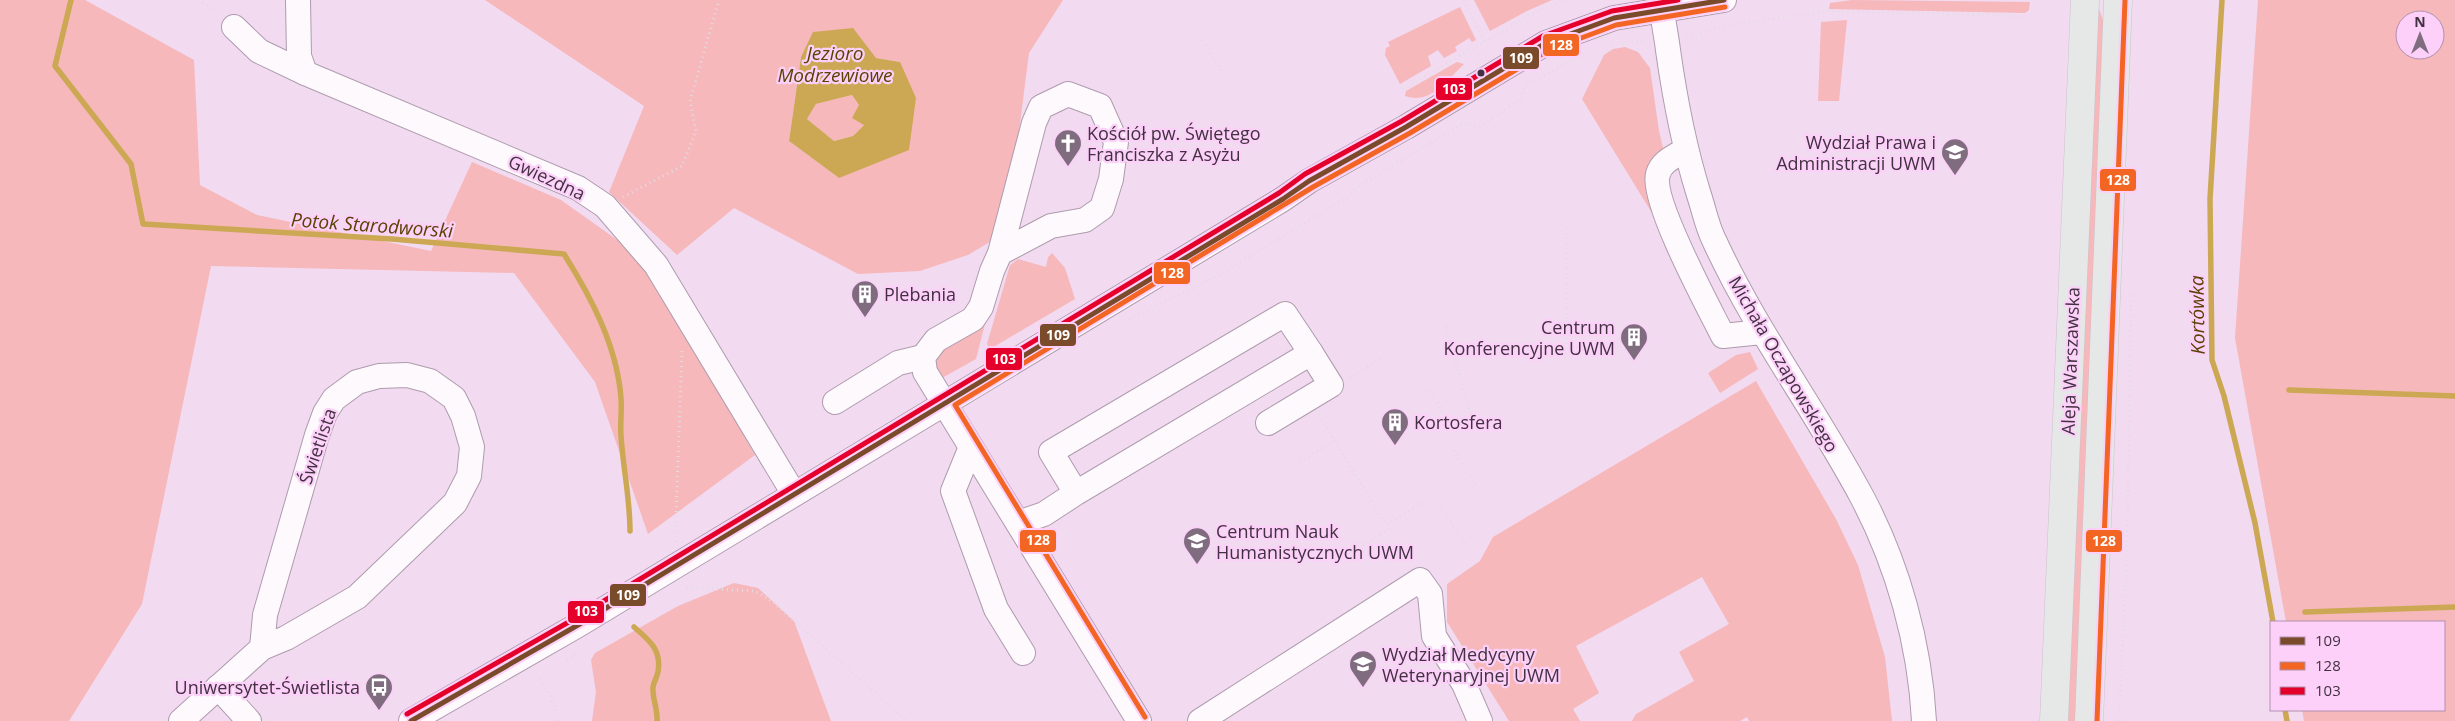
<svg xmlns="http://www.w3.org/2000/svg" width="2455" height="721" font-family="'Open Sans',sans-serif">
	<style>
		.green { fill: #f6b8bb; fill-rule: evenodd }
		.water { fill: #cca854; fill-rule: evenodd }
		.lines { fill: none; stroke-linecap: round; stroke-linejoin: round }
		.stream { stroke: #cca854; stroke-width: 5.5 }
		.minor-casing { stroke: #ae9cad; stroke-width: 26 }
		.major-casing { stroke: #cdc1cd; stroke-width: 29 }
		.path { stroke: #e3dce3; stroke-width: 3; stroke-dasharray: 1 4; stroke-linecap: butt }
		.minor { stroke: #fdf9fd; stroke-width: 24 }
		.major { stroke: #e6e8e7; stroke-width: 28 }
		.bus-1-casing { stroke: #fcd0f9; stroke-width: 9 }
		.bus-2-casing { stroke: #fcd0f9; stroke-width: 9 }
		.bus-3-casing { stroke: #fcd0f9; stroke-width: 9 }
		.bus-1 { stroke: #7a4b2a; stroke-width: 5 }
		.bus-2 { stroke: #f26522; stroke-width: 5 }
		.bus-3 { stroke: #e4002b; stroke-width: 5 }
		.bus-dot { fill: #423141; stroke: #fcd0f9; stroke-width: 2 }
		.labels { text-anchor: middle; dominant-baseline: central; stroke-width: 4.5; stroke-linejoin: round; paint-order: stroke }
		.poi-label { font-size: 18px; fill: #423141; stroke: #fcd0f9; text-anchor: start }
		.street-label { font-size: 18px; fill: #423141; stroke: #fcd0f9 }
		.water-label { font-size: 19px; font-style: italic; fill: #584301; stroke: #fcd0f9 }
		.line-badge { stroke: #fcd0f9; stroke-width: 2 }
		.badge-label { font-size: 14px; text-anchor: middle; font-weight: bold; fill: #fff }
	</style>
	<rect width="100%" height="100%" fill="#f2daf1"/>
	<g class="green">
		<polygon points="0,0 85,0 194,60 200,185 257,215 431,251 472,162 561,200 644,259 755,455 648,534 595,382 514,273 211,266 142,604 69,721 0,721"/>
		<path d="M 485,0 L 1063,0 L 1029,53 L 1017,147 L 993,240 L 968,255 L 920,271 L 858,274 L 734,208 L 677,255 L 609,192 L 644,106 ZM 801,57 L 876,58 L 900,62 L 839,178 L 789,141 Z"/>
		<polygon points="1474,0 1552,0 1527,11 1490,31"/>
		<polygon points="1852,0 2030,2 2029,10 2025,13 1829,9 1830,3"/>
		<path d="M 2258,0 L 2455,0 L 2455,721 L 2304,721 L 2302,710 L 2444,710 L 2444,622 L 2286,622 L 2235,338 ZM 2405,20 L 2435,20 L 2435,50 L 2405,50 Z"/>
		<polygon points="2098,6 2104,23 2078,721 2067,721"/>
		<polygon points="1460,7 1476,40 1472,42 1469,38 1455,47 1457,51 1444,58 1438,50 1428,56 1431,66 1400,84 1385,55 1386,48 1390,46 1388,42"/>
		<polygon points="1847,20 1839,101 1818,101 1821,22"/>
		<polygon points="1625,47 1638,52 1650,68 1659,131 1665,156 1663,231 1582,99 1604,55 1613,49"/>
		<path d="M 1457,62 L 1464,64 C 1447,80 1431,105 1405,96 L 1406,91 Z"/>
		<polygon points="852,95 859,105 864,125 853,136 834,141 807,119 816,104"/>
		<polygon points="1052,253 1065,268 1075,299 990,349 987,344 1010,265 1018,259 1046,267 1048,257"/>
		<path d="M 986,320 L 976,359 L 942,378 L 935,365 C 941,342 967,332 986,320 Z"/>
		<polygon points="1750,352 1758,369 1720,393 1708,373 1736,355"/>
		<polygon points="1756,381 1836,519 1858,565 1885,657 1892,721 1749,721 1747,717 1740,721 1632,721 1636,714 1694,681 1679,652 1729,624 1702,577 1576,646 1599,693 1573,709 1580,721 1509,721 1447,622 1447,584 1480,561 1493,537"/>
		<polygon points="734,583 758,588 794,621 831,721 592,721 596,692 591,660 595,653 678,606"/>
	</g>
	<path class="water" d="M 853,28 L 876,58 L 900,62 L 916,98 L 909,150 L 839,178 L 789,141 L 801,57 L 813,32 ZM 852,95 L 859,105 L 852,118 L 864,125 L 853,136 L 834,141 L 807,119 L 816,104 Z"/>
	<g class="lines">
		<g class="stream">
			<path d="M 71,0 L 55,66 L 131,164 L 143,224 L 392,239 L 564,254 C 591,297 617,346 621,398 C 622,411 620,423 621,436 C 623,468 630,498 630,531"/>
			<polyline points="2222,0 2210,199 2212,360 2224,396 2255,523 2273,622"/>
			<polyline points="2289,390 2455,396"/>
			<polyline points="2305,612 2455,607"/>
			<path d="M 634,627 C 649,640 662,650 658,672 C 657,677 654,681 653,687 C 652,698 658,709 657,721"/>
			<polyline points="2285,710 2287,721"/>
		</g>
		<g class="minor-casing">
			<g id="minor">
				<polyline points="298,0 299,56 305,73"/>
				<path d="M 1661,0 C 1662,17 1666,33 1668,50 C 1675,100 1684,147 1699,195 C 1704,210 1707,226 1714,240 C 1755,330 1815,409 1862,497 C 1898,565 1920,644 1924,721"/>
				<polyline points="234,27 259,51 305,73 578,188 605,206 656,265 794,494"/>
				<path d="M 1685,150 C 1674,157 1662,161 1658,174 C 1650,199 1709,308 1723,336 L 1762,332"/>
				<polyline points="1000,253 1051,226 1085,220 1102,208 1111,179 1116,142 1100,106 1068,94 1041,107 1034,123 1000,253 992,271 981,307 973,319 936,340 923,357 925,372 1139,721"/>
				<polyline points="835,402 898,363 923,357"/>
				<polyline points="1268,423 1331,385 1311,353"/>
				<polyline points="971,447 953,491 996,609 1023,653"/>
				<polyline points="1018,523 1044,514 1076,493 1311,353 1285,314 1051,452 1076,493"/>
				<polyline points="218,687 249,721"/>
				<polyline points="181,721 262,648 286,638 357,597 455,503 469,476 472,447 463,416 454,398 430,381 407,375 379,376 357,382 334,399 325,413 317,435 265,615 262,648"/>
				<polyline points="411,721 578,625 1283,199 1309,181 1406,127 1546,43 1614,18 1724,0"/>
				<polyline points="1200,721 1420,580 1430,594 1434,636 1464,684 1480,721"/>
			</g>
		</g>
		<g class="major-casing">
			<g id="major">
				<polyline points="2054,721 2085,0"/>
				<polyline points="2089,721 2118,0"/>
			</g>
		</g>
		<g class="path">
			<polyline points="198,0 219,12"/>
			<polyline points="1463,0 1484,41"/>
			<polyline points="1686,37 1695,37 1716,27 1826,11 1998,15 2020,17 2023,19"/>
			<polyline points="1202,40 1222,72"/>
			<polyline points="1612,43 1621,44 1645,41"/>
			<polyline points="1403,89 1530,15 1566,0"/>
			<polyline points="623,197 682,166 696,131 690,101 719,0"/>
			<polyline points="1129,319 1214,278 1346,198 1362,184 1464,123 1478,127 1521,99 1524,87 1580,55"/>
			<polyline points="1446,326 1473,423"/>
			<polyline points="1566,359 1567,224"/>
			<polyline points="1350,378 1384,356"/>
			<polyline points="1429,390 1450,423"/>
			<polyline points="1319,415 1386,525 1426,501"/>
			<polyline points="1454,450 1475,485"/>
			<polyline points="1300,462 1335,440"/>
			<polyline points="1437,501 1467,548"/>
			<polyline points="675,542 682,351"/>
			<polyline points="1354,550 1389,529"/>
			<polyline points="687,588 755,591 773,602 907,721"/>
			<polyline points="567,661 580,650"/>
			<polyline points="540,679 551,697 559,721"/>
			<polyline points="2119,721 2127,553 2131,292"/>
		</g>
		<use href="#minor" class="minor"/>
		<use href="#major" class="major"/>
		<g class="bus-1-casing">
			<polyline id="bus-1" points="411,721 578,625 1283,199 1309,181 1406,127 1546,43 1614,18 1724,0"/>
		</g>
		<g class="bus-2-casing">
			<g id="bus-2">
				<polyline points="1145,717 955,405 1313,187 1410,133 1549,50 1616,25 1725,7"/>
				<polyline points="2097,721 2125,0"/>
			</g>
		</g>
		<g class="bus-3-casing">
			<polyline id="bus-3" points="407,714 574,619 1279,193 1305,174 1402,121 1543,36 1612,11 1678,0"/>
		</g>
		<use href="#bus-1" class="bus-1"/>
		<use href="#bus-2" class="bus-2"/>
		<use href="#bus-3" class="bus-3"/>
	</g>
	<defs>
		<g id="church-pin" transform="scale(1.4375)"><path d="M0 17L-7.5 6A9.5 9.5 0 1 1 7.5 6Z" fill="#806c7f" stroke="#fcd0f9"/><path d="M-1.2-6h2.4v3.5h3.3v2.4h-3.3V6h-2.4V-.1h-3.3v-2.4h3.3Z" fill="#fff"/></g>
		<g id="university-pin" transform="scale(1.4375)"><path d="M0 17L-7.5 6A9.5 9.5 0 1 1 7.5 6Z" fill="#806c7f" stroke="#fcd0f9"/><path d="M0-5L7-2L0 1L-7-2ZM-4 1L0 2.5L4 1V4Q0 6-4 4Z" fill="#fff"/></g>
		<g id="building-pin" transform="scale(1.4375)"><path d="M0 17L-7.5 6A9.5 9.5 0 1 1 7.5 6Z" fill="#806c7f" stroke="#fcd0f9"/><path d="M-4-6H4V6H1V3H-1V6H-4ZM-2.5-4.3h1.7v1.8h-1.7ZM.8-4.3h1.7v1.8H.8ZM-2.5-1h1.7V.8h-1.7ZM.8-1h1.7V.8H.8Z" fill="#fff"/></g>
		<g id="bus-pin" transform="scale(1.4375)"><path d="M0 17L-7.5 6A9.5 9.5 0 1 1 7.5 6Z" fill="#806c7f" stroke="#fcd0f9"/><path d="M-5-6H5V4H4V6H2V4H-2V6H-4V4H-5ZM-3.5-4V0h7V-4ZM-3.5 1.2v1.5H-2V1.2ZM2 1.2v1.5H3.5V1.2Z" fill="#fff"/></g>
	</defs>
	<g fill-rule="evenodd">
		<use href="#church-pin" x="1068" y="143"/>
		<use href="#university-pin" x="1955" y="152"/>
		<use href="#building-pin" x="865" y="294"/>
		<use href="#building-pin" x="1634" y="337"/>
		<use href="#building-pin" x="1395" y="422"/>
		<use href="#university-pin" x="1197" y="541"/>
		<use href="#university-pin" x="1363" y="664"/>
		<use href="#bus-pin" x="379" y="687"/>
	</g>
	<circle class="bus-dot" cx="1481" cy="73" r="4.5"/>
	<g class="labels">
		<g class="poi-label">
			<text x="1087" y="133">Kościół pw. Świętego<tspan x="1087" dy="21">Franciszka z Asyżu</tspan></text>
			<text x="1936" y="142" text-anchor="end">Wydział Prawa i<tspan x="1936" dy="21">Administracji UWM</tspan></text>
			<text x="884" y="294">Plebania</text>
			<text x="1615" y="327" text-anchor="end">Centrum<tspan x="1615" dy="21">Konferencyjne UWM</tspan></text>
			<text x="1414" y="422">Kortosfera</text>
			<text x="1216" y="531">Centrum Nauk<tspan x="1216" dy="21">Humanistycznych UWM</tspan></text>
			<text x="1382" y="654">Wydział Medycyny<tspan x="1382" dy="21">Weterynaryjnej UWM</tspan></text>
			<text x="360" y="687" text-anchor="end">Uniwersytet-Świetlista</text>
		</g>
		<g class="street-label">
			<text transform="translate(547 177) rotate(25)">Gwiezdna</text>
			<text transform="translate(2070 361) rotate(-88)">Aleja Warszawska</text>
			<text transform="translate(1784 364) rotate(60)">Michała Oczapowskiego</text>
			<text transform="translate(317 446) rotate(-71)">Świetlista</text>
		</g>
		<g class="water-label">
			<text x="835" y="53">Jezioro<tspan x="835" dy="22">Modrzewiowe</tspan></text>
			<text transform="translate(372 225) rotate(4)">Potok Starodworski</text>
			<text transform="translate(2197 315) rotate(-91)">Kortówka</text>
		</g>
	</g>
	<g class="line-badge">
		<rect x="1542" y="33" width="38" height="24" rx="5" fill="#f26522"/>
		<rect x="1502" y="46" width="38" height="24" rx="5" fill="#7a4b2a"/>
		<rect x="1435" y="77" width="38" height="24" rx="5" fill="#e4002b"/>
		<rect x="2099" y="168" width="38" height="24" rx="5" fill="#f26522"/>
		<rect x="1153" y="261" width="38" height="24" rx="5" fill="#f26522"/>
		<rect x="1039" y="323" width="38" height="24" rx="5" fill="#7a4b2a"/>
		<rect x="985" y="347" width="38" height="24" rx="5" fill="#e4002b"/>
		<rect x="1019" y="529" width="38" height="24" rx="5" fill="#f26522"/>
		<rect x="2085" y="529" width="38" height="24" rx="5" fill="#f26522"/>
		<rect x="609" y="583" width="38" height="24" rx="5" fill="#7a4b2a"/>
		<rect x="567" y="600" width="38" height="24" rx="5" fill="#e4002b"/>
	</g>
	<g class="badge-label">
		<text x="1561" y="50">128</text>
		<text x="1521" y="63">109</text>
		<text x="1454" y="94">103</text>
		<text x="2118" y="185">128</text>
		<text x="1172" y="278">128</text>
		<text x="1058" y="340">109</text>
		<text x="1004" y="364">103</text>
		<text x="1038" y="545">128</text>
		<text x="2104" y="546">128</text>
		<text x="628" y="600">109</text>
		<text x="586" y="616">103</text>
	</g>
	<rect x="2270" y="621" width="175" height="90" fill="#fcd0f9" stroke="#b290af"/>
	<rect x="2280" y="637" width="25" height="8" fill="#7a4b2a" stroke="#b290af"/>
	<text x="2315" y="646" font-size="15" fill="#423141">109</text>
	<rect x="2280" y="662" width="25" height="8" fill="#f26522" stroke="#b290af"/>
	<text x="2315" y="671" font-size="15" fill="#423141">128</text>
	<rect x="2280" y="687" width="25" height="8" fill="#e4002b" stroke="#b290af"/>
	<text x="2315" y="696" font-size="15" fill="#423141">103</text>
	<g transform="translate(2420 35)"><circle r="24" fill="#fcd0f9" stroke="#b290af"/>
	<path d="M0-4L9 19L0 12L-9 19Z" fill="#806c7f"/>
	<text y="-8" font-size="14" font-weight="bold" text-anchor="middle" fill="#423141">N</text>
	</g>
</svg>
